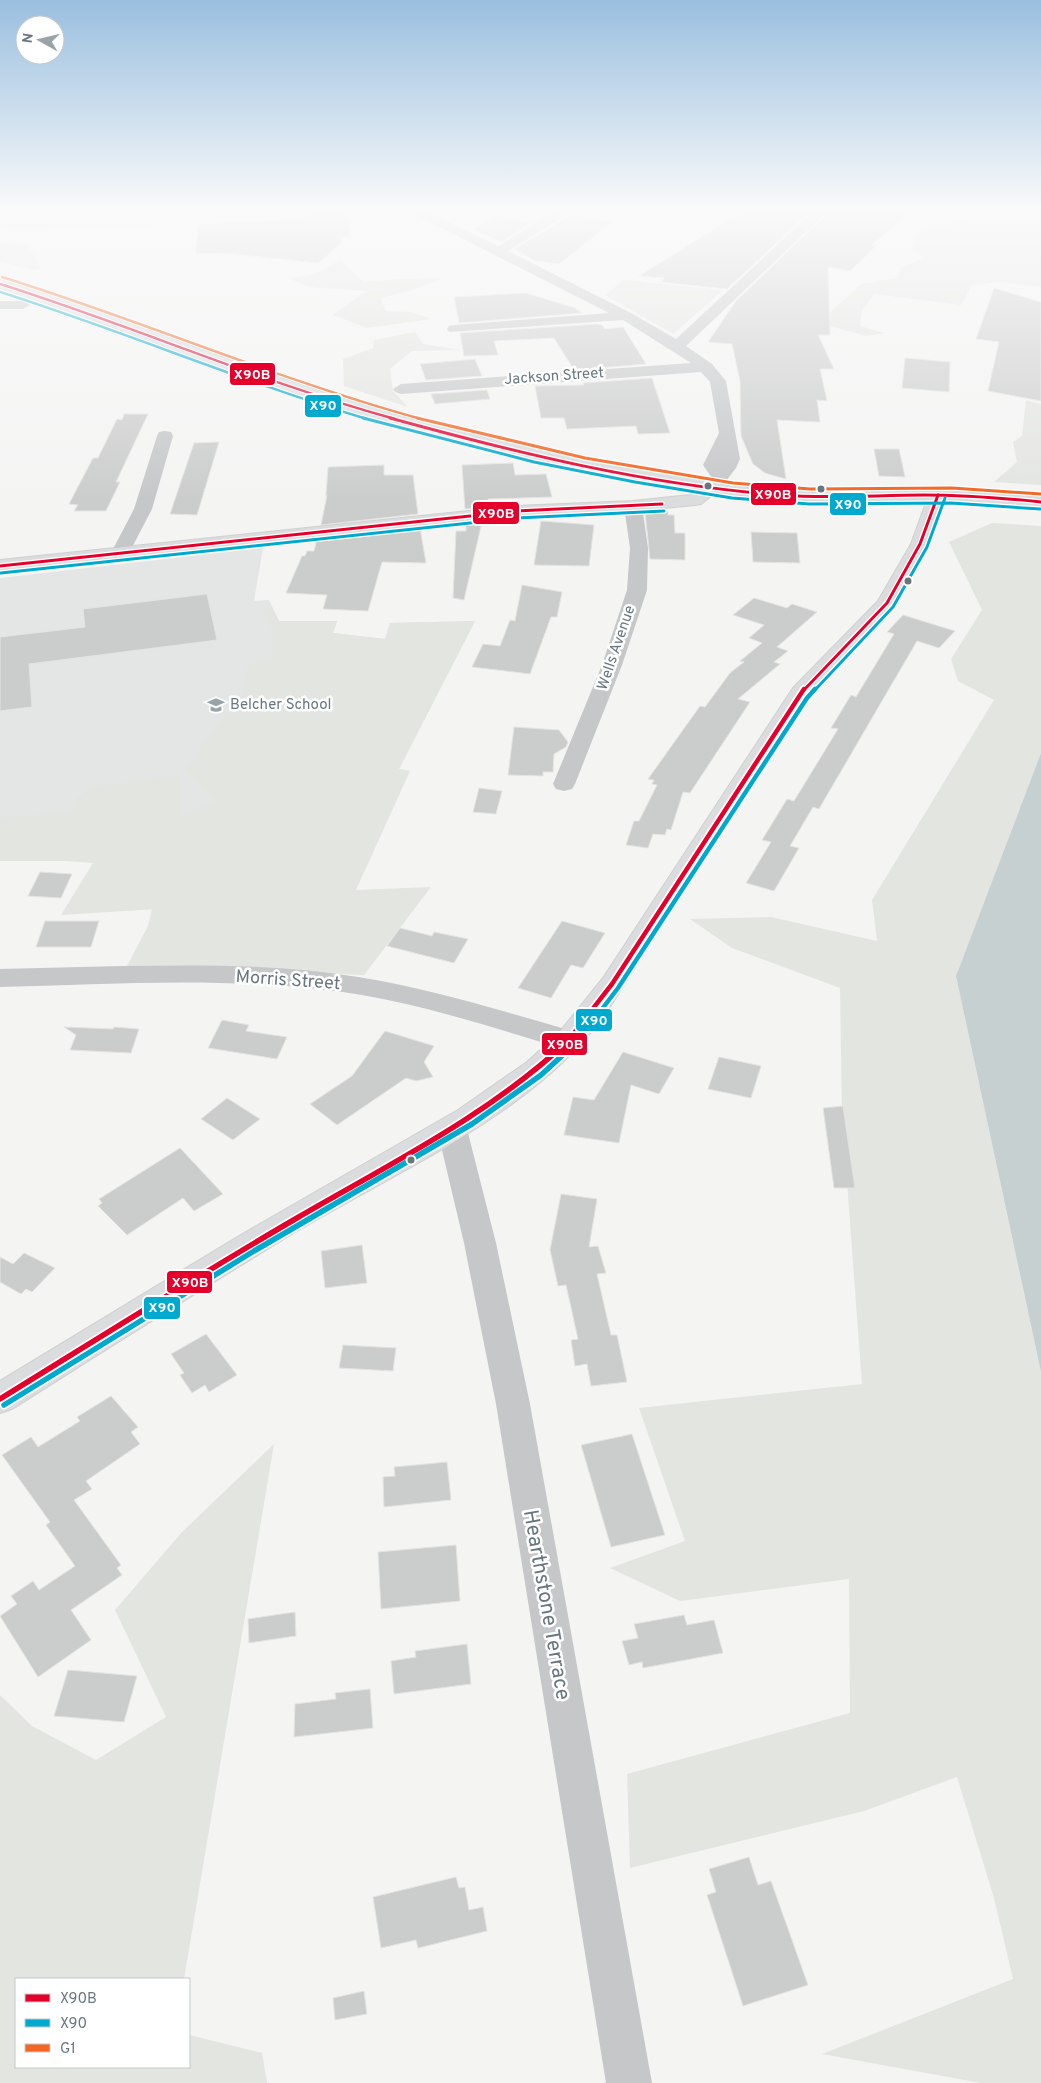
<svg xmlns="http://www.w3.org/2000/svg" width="1041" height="2083" font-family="Overpass,sans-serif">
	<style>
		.built { fill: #e4e5e5 }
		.green { fill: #e3e5e1 }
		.water { fill: #c6d0d1 }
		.building { fill: #cbcccc; stroke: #e4e4e2 }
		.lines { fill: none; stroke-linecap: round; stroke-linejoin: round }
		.major-casing { stroke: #cfd0d0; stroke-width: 2 }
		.minor { fill: #c5c7c8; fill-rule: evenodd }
		.major { fill: #dbdcdd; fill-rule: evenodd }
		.bus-1-far3-casing { stroke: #fff; stroke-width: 4.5 }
		.bus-1-far2-casing { stroke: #fff; stroke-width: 5.5 }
		.bus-1-far1-casing { stroke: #fff; stroke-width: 8 }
		.bus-1-casing { stroke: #fff; stroke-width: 9 }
		.bus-2-far3-casing { stroke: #fff; stroke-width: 4.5 }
		.bus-2-far2-casing { stroke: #fff; stroke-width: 5.5 }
		.bus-2-far1-casing { stroke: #fff; stroke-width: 8 }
		.bus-2-casing { stroke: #fff; stroke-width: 9 }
		.bus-3-far1-casing { stroke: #fff; stroke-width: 4.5 }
		.bus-3-casing { stroke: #fff; stroke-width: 5.5 }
		.bus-1-far3 { stroke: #e4002b; stroke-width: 2.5 }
		.bus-1-far2 { stroke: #e4002b; stroke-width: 3 }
		.bus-1-far1 { stroke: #e4002b; stroke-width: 4.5 }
		.bus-1 { stroke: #e4002b; stroke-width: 5.5 }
		.bus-2-far3 { stroke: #00a9ce; stroke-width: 2.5 }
		.bus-2-far2 { stroke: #00a9ce; stroke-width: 3 }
		.bus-2-far1 { stroke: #00a9ce; stroke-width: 4.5 }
		.bus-2 { stroke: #00a9ce; stroke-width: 5.5 }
		.bus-3-far1 { stroke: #f26522; stroke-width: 2.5 }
		.bus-3 { stroke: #f26522; stroke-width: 3 }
		.bus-dot { fill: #68777f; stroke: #fff; stroke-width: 2 }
		.labels { text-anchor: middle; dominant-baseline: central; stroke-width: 5; stroke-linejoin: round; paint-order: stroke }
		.far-street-label { font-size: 15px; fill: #68777f; stroke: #fff }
		.far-poi-label { font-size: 15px; fill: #68777f; stroke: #fff; text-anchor: start }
		.street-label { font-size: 18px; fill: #68777f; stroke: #fff }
		.near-street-label { font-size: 21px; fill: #68777f; stroke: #fff }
		.line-badge { stroke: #fff; stroke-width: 2 }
		.badge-label { font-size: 14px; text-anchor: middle; font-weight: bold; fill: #fff }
	</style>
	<rect width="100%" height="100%" fill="#f4f4f3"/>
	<polygon class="built" points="263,548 254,601 269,600 279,621 337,621 333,633 385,639 390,623 475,621 399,769 410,771 140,961 163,860 0,861 0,578"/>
	<g class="green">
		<polygon points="70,208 282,208 281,216 165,220 148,227 54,226 33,230 0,226 0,209 47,211"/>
		<polygon points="975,208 1041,208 1041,287 1000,282 972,285 961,305 874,294 862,311 860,326 885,333 866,336 819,323 861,284 897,278 900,268 924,258 912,249 917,231 937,226 950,227"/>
		<polygon points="0,242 28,245 41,269 34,270 0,262"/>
		<polygon points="340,260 364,282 398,279 442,278 413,290 380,298 386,311 410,312 432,319 367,328 333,315 366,291 309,287 290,279 318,273"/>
		<polygon points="624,280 723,290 673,334 605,295"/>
		<polygon points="415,332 423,344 461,350 412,351 390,369 393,391 408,407 344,386 343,359 373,348 374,340"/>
		<polygon points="1026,400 1041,404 1041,485 994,482 1017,462 1013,442 1022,436"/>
		<polygon points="992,523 1041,526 1041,753 956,976 1041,1372 1041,2083 981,2083 822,2054 1013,1979 994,1898 957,1777 864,1811 630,1868 627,1774 850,1713 849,1579 680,1601 610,1568 685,1541 639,1408 862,1384 842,1114 840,988 732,948 690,919 771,917 877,941 872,900 994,700 958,681 951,659 982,610 949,542"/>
		<path d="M 262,603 L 272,608 L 279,621 L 337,621 L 333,633 L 385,639 L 390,623 L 475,621 L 399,769 L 410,771 L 356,890 L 431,887 L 364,975 L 127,966 L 157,909 L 61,915 L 93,863 L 67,861 L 0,861 L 0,818 L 75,811 L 76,798 L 95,787 L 177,775 L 180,782 L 180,816 L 216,801 L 186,770 C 196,756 204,741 215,728 C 228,711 251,692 245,668 L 261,661 L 274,659 L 271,650 L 273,633 Z"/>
		<polygon points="274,1444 184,1979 16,1979 16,2067 189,2067 189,2035 262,2053 267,2083 0,2083 0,1695 32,1726 96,1760 166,1717 115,1610 182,1532"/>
	</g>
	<polygon class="water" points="1041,753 1041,1372 956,976"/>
	<g class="building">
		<polygon points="345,208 349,208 349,237 341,237 341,244 318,263 233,254 196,253 198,224 302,220 302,217"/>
		<polygon points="762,208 814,208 727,289 662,282 664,278 639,276 743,211 761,213"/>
		<polygon points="833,208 916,208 871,245 876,246 850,271 828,267 830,335 818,335 834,369 820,369 827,401 817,400 820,422 777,420 786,479 765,473 753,464 741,436 740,381 732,344 708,342 736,301"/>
		<polygon points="570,216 612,222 559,264 536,261 514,249"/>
		<polygon points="496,217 501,217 532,223 501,242 473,229"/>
		<polygon points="994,288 1041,302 1041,401 988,391 999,342 976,339"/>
		<polygon points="526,293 575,308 582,313 459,323 454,297"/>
		<polygon points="597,324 602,325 605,329 623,327 646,364 574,370 554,338 494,341 498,355 464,356 460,333"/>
		<polygon points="905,358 950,362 949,392 902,388"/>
		<polygon points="475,359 482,376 426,380 420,364"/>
		<polygon points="652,378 670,433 638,434 636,426 567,429 564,418 541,418 535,386 584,385 583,383"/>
		<polygon points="487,390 490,399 435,404 431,394"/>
		<polygon points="124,414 148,414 116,482 120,482 106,511 74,511 78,505 69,504 93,458 98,458 117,419 122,420"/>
		<polygon points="219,442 197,515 170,514 194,443"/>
		<polygon points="874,449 899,449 905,477 879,476"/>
		<polygon points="513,463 515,475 546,474 552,497 488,499 486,507 465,509 462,465"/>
		<polygon points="384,465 384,475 413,475 418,514 321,525 327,495 326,496 328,467"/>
		<polygon points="645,512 668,512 668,515 674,515 675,533 685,533 685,560 650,559"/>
		<polygon points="541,521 594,525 589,566 534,565"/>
		<polygon points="482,522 464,600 453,598 456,531 466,531 466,523"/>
		<polygon points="420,528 426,563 382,562 368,611 323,609 327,595 286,593 302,556 305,556 307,551 314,551 317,539"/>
		<polygon points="751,532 797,533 800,563 753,562"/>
		<polygon points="522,585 562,592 557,617 551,617 530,674 472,667 483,644 500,646 510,620 515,621"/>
		<polygon points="207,594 217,640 29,664 32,707 0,711 0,637 85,627 83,609"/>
		<polygon points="754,598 787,608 792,604 817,612 777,647 788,651 774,662 780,664 738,699 750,702 690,793 683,792 671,830 667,829 665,835 653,834 648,848 626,845 634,821 639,821 657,785 652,784 654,780 648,779 700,706 705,707 730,673 744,662 740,661 762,643 749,638 764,625 733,615"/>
		<polygon points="903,615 955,631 939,648 917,641 819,809 813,807 790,846 799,848 774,891 746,883 771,842 762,840 787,799 794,801 838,729 831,728 851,695 856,697 894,634 887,632"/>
		<polygon points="514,727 559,730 568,742 566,747 554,754 553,772 543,772 543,776 508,775"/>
		<polygon points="479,788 502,791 496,814 473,812"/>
		<polygon points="40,872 72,874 61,898 28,896"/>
		<polygon points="45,921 99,921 91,947 36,947"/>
		<polygon points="562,921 605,933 583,968 571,965 551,998 518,988"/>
		<polygon points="400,928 432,936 434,932 468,939 454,963 387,946"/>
		<polygon points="222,1020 249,1025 246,1031 287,1037 277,1059 208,1048"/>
		<polygon points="64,1027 113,1029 114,1027 139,1029 131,1053 70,1050 76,1035"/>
		<polygon points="385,1031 434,1046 424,1062 433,1077 416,1081 406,1078 337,1125 310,1104 352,1076"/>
		<polygon points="623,1052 674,1068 659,1094 631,1085 619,1143 564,1135 573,1097 594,1100"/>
		<polygon points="719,1057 761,1066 751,1098 708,1089"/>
		<polygon points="227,1098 260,1119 233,1140 201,1119"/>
		<polygon points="843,1106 855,1188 834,1188 823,1108"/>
		<polygon points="180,1148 223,1194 194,1211 183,1198 127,1235 98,1206 102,1203 99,1199"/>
		<polygon points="561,1194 597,1199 589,1247 598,1246 606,1273 597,1274 611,1335 617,1335 627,1382 591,1386 587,1364 575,1366 571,1340 578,1339 566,1285 558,1286 550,1250"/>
		<polygon points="362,1245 367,1283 325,1288 321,1251"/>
		<polygon points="24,1253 55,1268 32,1292 26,1289 21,1294 0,1282 0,1257 13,1264"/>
		<polygon points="206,1334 237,1375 209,1392 205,1385 192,1393 180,1375 184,1373 171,1354"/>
		<polygon points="343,1345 396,1348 393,1371 339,1368"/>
		<polygon points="111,1396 138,1427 131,1432 140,1444 86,1481 92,1489 74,1500 121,1565 117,1568 122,1575 71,1610 91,1640 38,1677 0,1616 17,1604 11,1596 33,1581 39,1590 75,1566 46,1525 50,1522 2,1455 31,1437 38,1447 80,1421 77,1417"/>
		<polygon points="632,1434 665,1535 611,1547 581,1445"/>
		<polygon points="447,1462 451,1500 384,1507 383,1477 395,1476 394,1467"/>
		<polygon points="456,1545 460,1601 381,1609 378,1552"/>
		<polygon points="295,1612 296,1636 249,1643 248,1619"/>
		<polygon points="684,1615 687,1625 714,1620 723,1653 643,1668 642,1662 629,1665 622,1641 638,1638 634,1624"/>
		<polygon points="467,1644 471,1684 394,1694 391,1661 416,1657 415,1651"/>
		<polygon points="68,1670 137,1676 124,1722 54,1716"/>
		<polygon points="370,1689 373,1728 294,1737 295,1704 336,1699 335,1693"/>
		<polygon points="749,1857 758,1885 771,1881 808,1985 743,2006 707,1895 716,1892 709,1869"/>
		<polygon points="456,1877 459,1888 465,1887 469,1910 483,1907 487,1931 418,1948 416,1940 381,1948 373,1897"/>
		<polygon points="364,1991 367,2014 335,2020 333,1998"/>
	</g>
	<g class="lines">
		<g class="major-casing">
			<path id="major" d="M 0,280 L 77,304 L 254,369 L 334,396 L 423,422 L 553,453 L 685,478 L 768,489 L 826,492 L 939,490 L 1041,497 L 1041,507 L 945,501 L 929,544 L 897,603 L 879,625 L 809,697 L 606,1013 C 536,1112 399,1170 297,1231 C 201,1289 107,1349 12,1409 L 0,1413 L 0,1381 L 239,1236 L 458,1110 L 527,1062 L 558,1034 L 603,978 L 793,688 L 878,601 L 911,544 L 927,500 L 810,502 L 715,493 L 701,504 L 695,505 L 633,511 L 516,516 L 0,572 L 0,560 L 516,506 L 633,501 L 690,495 L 696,490 C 555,468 414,435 278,388 C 185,356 94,317 0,288 Z"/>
		</g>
		<g class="minor">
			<polygon points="402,208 419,208 498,246 561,208 577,208 508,251 631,313 676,339 817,208 831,208 686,346 712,364 726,381 740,459 736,468 726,481 714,481 703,465 719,433 710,382 701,372 401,394 395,392 393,389 401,384 691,363 623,320 449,332 447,329 449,326 454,325 609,313"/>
			<polygon points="0,301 23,301 30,305 23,309 0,309"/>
			<polygon points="165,431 171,432 173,436 152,509 127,557 113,557 111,553 134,509 157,436 159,432"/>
			<polygon points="633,501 639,502 642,506 648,548 647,590 622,665 575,784 572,789 564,791 556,789 553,784 602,665 627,590 630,548 624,506 627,502"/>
			<path d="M 122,966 C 200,965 280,964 358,977 C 433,989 506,1012 579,1033 L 583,1040 L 579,1047 L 569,1050 C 489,1027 409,999 326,990 C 218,977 108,984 0,987 L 0,969 Z"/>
			<polygon points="452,1118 462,1121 467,1129 496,1243 530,1404 652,2083 606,2083 496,1404 464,1243 437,1129 442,1121"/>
		</g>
		<use href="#major" class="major"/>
		<g class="bus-1-far3-casing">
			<path id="bus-1-far3" d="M 0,284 C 133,326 260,382 395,419"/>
		</g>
		<g class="bus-1-far2-casing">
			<g id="bus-1-far2">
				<path d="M 390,418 C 517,453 648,485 780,495 C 828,499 876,495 924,495 C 963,495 1002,498 1041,502"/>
				<polyline points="0,566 516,511 662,504"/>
				<polyline points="803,691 887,603 920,544 938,495"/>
			</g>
		</g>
		<g class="bus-1-far1-casing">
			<polyline id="bus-1-far1" points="567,1042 612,984 804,689"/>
		</g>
		<g class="bus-1-casing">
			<path id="bus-1" d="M 0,1399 C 99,1338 197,1276 297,1218 C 390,1164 489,1115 568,1041"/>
		</g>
		<g class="bus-2-far3-casing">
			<path id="bus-2-far3" d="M 0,292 C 123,331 243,382 367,419"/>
		</g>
		<g class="bus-2-far2-casing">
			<g id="bus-2-far2">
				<polyline points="363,418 534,462 635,482 732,498 809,504 951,503 1040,509"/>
				<polyline points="1,573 517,518 664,511"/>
				<polyline points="814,691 893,607 927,547 945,498"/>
			</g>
		</g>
		<g class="bus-2-far1-casing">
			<polyline id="bus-2-far1" points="577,1042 618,988 807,698 815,689"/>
		</g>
		<g class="bus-2-casing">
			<polyline id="bus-2" points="4,1405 254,1251 472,1124 541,1075 578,1041"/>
		</g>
		<g class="bus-3-far1-casing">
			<path id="bus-3-far1" d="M 2,277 C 143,321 279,380 421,419"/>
		</g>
		<g class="bus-3-casing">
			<polyline id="bus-3" points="417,418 585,458 733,483 810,489 952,488 1041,494"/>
		</g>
		<use href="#bus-1-far3" class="bus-1-far3"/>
		<use href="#bus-1-far2" class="bus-1-far2"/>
		<use href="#bus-1-far1" class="bus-1-far1"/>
		<use href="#bus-1" class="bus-1"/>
		<use href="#bus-2-far3" class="bus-2-far3"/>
		<use href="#bus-2-far2" class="bus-2-far2"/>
		<use href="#bus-2-far1" class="bus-2-far1"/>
		<use href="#bus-2" class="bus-2"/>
		<use href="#bus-3-far1" class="bus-3-far1"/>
		<use href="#bus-3" class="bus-3"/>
	</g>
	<linearGradient id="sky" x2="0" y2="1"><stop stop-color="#9abfdf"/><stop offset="0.42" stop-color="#fafafa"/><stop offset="1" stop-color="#fafafa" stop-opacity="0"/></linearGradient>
	<rect width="1041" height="500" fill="url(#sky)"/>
	<defs>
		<g id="school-bare" transform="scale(1.35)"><path d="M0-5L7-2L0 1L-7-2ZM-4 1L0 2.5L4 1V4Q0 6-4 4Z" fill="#99a3a8" stroke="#fff" stroke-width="2.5" paint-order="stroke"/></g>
	</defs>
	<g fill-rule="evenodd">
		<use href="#school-bare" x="216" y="705"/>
	</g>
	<g class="bus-dot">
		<circle cx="708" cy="486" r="4.5"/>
		<circle cx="821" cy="489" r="4.5"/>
		<circle cx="908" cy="581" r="4.5"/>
		<circle cx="411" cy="1160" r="4.5"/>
	</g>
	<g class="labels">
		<g class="far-street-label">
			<text transform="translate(554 377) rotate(-4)">Jackson Street</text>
			<text transform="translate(617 648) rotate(-71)">Wells Avenue</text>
		</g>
		<g class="far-poi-label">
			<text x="230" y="705">Belcher School</text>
		</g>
		<g class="street-label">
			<text transform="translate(288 981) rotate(4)">Morris Street</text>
		</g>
		<g class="near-street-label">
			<text transform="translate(546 1605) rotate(80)">Hearthstone Terrace</text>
		</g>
	</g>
	<g class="line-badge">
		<rect x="229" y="362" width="47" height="24" rx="5" fill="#e4002b"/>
		<rect x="304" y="394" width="38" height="24" rx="5" fill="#00a9ce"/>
		<rect x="750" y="482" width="47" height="24" rx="5" fill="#e4002b"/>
		<rect x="829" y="492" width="38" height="24" rx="5" fill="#00a9ce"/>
		<rect x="472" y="501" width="48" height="24" rx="5" fill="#e4002b"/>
		<rect x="575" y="1008" width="38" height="24" rx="5" fill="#00a9ce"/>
		<rect x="541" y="1032" width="47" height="24" rx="5" fill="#e4002b"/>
		<rect x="166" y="1270" width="47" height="24" rx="5" fill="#e4002b"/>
		<rect x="143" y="1296" width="38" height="24" rx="5" fill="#00a9ce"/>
	</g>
	<g class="badge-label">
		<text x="252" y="379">X90B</text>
		<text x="323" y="410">X90</text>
		<text x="773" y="499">X90B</text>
		<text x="848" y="509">X90</text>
		<text x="496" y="518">X90B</text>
		<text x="594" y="1025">X90</text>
		<text x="565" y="1049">X90B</text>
		<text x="190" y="1287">X90B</text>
		<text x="162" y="1312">X90</text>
	</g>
	<rect x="15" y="1978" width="175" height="90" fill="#ffffff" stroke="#c3c9cc"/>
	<rect x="25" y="1994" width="25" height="8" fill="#e4002b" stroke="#c3c9cc"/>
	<text x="60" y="2003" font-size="15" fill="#68777f">X90B</text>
	<rect x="25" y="2019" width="25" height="8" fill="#00a9ce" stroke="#c3c9cc"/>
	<text x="60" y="2028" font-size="15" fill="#68777f">X90</text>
	<rect x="25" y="2044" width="25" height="8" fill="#f26522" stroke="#c3c9cc"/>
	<text x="60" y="2053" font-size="15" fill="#68777f">G1</text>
	<g transform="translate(40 40) rotate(278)"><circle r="24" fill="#ffffff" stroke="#c3c9cc"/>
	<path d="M0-4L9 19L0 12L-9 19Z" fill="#99a3a8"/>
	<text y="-8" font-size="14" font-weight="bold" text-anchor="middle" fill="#68777f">N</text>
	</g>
</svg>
